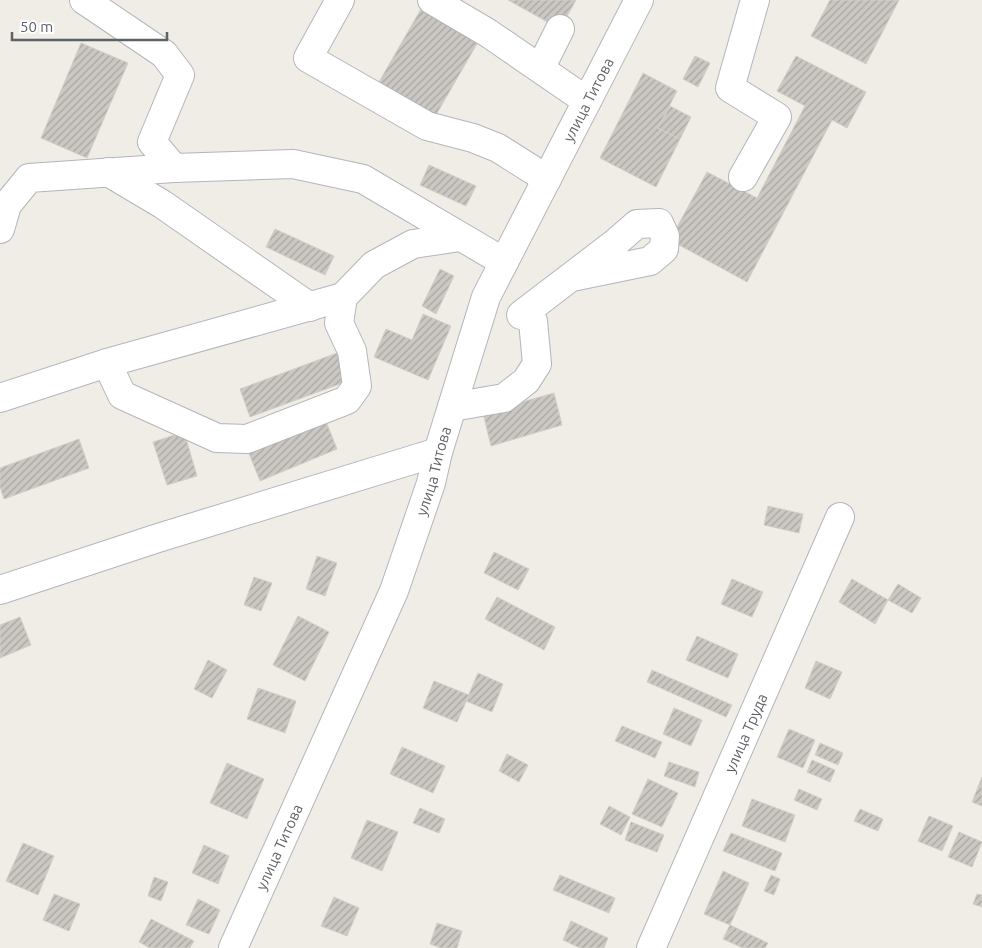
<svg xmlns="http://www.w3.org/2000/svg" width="982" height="948" font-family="Ubuntu,sans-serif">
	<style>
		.building { fill: url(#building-hatch); stroke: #d4cfc5 }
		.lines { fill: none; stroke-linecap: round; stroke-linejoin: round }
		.minor-casing { stroke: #b3b6ba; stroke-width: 30 }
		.minor { stroke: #fff; stroke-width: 28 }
		.labels { text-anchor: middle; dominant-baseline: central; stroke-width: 4.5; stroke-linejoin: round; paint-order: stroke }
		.street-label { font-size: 15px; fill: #5e6166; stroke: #fff }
	</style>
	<defs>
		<pattern id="building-hatch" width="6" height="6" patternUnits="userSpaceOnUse" patternTransform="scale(1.25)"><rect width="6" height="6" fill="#cbc8c3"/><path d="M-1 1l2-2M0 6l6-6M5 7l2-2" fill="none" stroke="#a8a6a2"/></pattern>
	</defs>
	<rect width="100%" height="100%" fill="#efede6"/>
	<g class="building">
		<polygon points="508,0 576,0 560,29"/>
		<polygon points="830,0 899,0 866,64 811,36"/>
		<polygon points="421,9 478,42 436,115 379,82"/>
		<polygon points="81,43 128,63 87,158 41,138"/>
		<polygon points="695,56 710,63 698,87 683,79"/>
		<polygon points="796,56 866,92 847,128 832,120 747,282 670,240 707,172 757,198 805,106 777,91"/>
		<polygon points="643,73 677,91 658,128 680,139 656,187 600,158"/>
		<polygon points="670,106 691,117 680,139 658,128"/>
		<polygon points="429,165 476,186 466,206 420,185"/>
		<polygon points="275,229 334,256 325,275 266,247"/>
		<polygon points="440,269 454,276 436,314 422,306"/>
		<polygon points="423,314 451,326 428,380 374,357 386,329 412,340"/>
		<polygon points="337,353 348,381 250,417 240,389"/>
		<polygon points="554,393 562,425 491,446 483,413"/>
		<polygon points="325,419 337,449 260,481 248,451"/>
		<polygon points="184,432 197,476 167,485 153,442"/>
		<polygon points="79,439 89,468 4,499 0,487 0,468"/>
		<polygon points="768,506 803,514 799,533 764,525"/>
		<polygon points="494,552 529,569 518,590 484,573"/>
		<polygon points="317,556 337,563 325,596 306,589"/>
		<polygon points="254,577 272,583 261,611 244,605"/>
		<polygon points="732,579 763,592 752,617 721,604"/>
		<polygon points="852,579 888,600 875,624 839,602"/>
		<polygon points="898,584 921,598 912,613 888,600"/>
		<polygon points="497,597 555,627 544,650 485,619"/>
		<polygon points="298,616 329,632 305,681 273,665"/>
		<polygon points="20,617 31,645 0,658 0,625"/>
		<polygon points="697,636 738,654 728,678 686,660"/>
		<polygon points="208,660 227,670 212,698 194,689"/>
		<polygon points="816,661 842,672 830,699 805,688"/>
		<polygon points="652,670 732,705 726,717 647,682"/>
		<polygon points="478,673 503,684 492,712 466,701"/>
		<polygon points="434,681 469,695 457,722 423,708"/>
		<polygon points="258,688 296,701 285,733 247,719"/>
		<polygon points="674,708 702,720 691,746 663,734"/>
		<polygon points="622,726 662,742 655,758 615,741"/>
		<polygon points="789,729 815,740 803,768 777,757"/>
		<polygon points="820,743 843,753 838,765 815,755"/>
		<polygon points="402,747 445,766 433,793 390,774"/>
		<polygon points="507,754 528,765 519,782 499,771"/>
		<polygon points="812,760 835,770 830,782 807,772"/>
		<polygon points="669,762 699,772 695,787 664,776"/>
		<polygon points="227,763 264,779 247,819 210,803"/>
		<polygon points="982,777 982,806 972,802"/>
		<polygon points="648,779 678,793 662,827 632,814"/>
		<polygon points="799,789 822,799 817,810 794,800"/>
		<polygon points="752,799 795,815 785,842 742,826"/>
		<polygon points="609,806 630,817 621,835 600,824"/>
		<polygon points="420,808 445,819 439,833 413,823"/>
		<polygon points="860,809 883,819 878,831 854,821"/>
		<polygon points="929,816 953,826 942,851 918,841"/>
		<polygon points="367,820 398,832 382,871 351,858"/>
		<polygon points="631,822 664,835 657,852 625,840"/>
		<polygon points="959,832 982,842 972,867 948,857"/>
		<polygon points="731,833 782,853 775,871 723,851"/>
		<polygon points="23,843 54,856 38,895 6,881"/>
		<polygon points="204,845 229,856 218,884 192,873"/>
		<polygon points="723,871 749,883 730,925 704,914"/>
		<polygon points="560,875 615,898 609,913 553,890"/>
		<polygon points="771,875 780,879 774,895 764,891"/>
		<polygon points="154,877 168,882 161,901 148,896"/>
		<polygon points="54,894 80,904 69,931 43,920"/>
		<polygon points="977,894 982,895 982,907 973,904"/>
		<polygon points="334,897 359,908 347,936 321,926"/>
		<polygon points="198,899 220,910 209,934 186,925"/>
		<polygon points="151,919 194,941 190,948 150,948 139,942"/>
		<polygon points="571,921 608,938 604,948 580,948 563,940"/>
		<polygon points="437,923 462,931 457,948 441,948 430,944"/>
		<polygon points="730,925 768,943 765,948 743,948 723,939"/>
	</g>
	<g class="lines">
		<g class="minor-casing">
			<g id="minor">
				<polyline points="84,0 164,54 180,75 152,142 174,168 293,164 363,179 504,262"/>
				<polyline points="340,0 308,58 427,126 473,138 498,148 547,179"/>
				<polyline points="432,0 488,33 587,101"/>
				<polyline points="545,59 560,29"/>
				<polyline points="108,172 162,204 310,307"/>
				<polyline points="743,177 777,117 730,88 755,0"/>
				<polyline points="0,229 7,205 29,178 174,168"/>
				<polyline points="521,315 614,244 637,224 659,223 665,236 664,249 650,261 572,277"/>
				<polyline points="107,363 122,395 217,438 247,439 347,400 357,386 352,351 339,323 343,297 374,265 413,244 460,237"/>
				<polyline points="0,398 107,363 343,297"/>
				<polyline points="452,407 504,398 526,381 537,364 533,321"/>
				<polyline points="0,590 158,538 438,452"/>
				<path id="s1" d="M 233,948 L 394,591 L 431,483 L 438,452 L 486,297 L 639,0"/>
				<path id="s2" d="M 651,948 L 840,517"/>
			</g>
		</g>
		<use href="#minor" class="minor"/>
	</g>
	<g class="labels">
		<g class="street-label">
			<text stroke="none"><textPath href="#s1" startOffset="922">улица Титова</textPath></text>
			<text stroke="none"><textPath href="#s1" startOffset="518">улица Титова</textPath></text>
			<text stroke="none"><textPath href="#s2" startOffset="235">улица Труда</textPath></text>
			<text stroke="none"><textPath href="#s1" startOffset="111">улица Титова</textPath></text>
		</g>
	</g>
	<path d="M12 32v8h155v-8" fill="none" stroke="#5e6166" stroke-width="2.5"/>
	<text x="20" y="32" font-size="15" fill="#5e6166" stroke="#ffffff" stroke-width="4" paint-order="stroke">50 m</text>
</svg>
